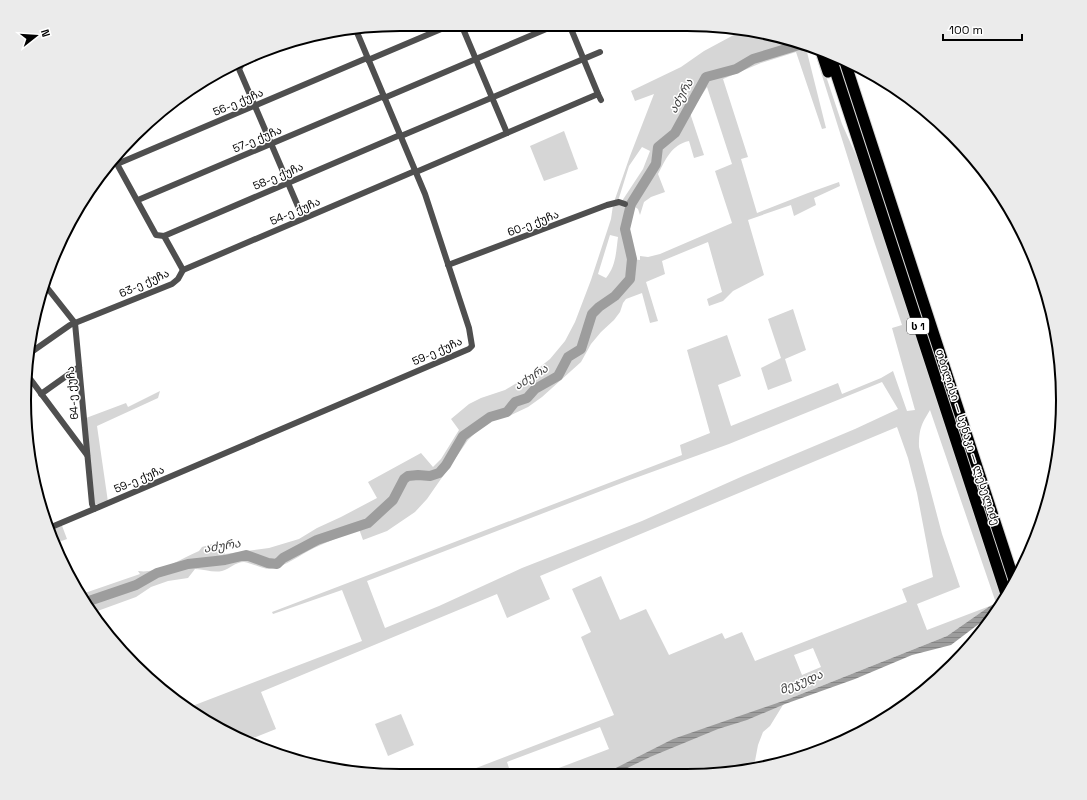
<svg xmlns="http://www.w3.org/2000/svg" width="1087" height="800" font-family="'Space Grotesk','Noto Sans Georgian',sans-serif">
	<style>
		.green { fill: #d6d6d6; fill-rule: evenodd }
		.water { fill: url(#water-rules) }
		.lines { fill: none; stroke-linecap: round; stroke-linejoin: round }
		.river { stroke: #9d9d9d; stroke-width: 10 }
		.highway-casing { stroke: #dbdbdb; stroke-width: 13 }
		.street { stroke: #4f4f4f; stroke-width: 6 }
		.highway { stroke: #000; stroke-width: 11 }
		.labels { text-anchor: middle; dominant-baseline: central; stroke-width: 3; stroke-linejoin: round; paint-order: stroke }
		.shield { fill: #fff; stroke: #4c4c4c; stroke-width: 1 }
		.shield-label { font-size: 10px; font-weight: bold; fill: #000 }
		.street-label { font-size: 11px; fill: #000; stroke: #fff }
		.water-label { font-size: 12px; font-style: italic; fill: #3e3e3e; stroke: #fff }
		.rim { fill: none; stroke: #000; stroke-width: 2 }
	</style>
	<defs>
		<pattern id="water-rules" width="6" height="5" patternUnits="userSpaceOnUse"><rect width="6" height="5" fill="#9d9d9d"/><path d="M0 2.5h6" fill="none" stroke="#858585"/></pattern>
	</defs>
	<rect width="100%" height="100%" fill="#fff"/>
	<g class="green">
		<polygon points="743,30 784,37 802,45 798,44 752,57 736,68 714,72 705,76 673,132 656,146 654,164 630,204 622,201 643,169 650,151 642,147 629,166 618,201 614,202 630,156 654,94 635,101 631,91 681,67 704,51"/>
		<path d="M 799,46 L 806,48 L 826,128 L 822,129 L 796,52 L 761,63 L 723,79 L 748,157 L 741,159 L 757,213 L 808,193 L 839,182 L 840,186 L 814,198 L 816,205 L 794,216 L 791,205 L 748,220 L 764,275 L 733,291 L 723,301 L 709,306 L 707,299 L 722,292 L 708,242 L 662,261 L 665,274 L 646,282 L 658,321 L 650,323 L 642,293 L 626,299 L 623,303 L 620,312 L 614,320 L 601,332 L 591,344 L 581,362 L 542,397 L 528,407 L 509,416 L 495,419 L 482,426 L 468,440 L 427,499 L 415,512 L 387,531 L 363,540 L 359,529 C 344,535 329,541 314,548 C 300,555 286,566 270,569 C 264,570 252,563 244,562 C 235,562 230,569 222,571 C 213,573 204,569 195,569 L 188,578 L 168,581 L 151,587 L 136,597 L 92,613 L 82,594 L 140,574 L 138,571 C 159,574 180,559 199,551 L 202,547 L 219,542 L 225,554 L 269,548 L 299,539 L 317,528 L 341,517 L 377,498 L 368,482 L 421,453 L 433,467 L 441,459 L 459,430 L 451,419 L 469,404 L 481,398 L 505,390 L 530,375 L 550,359 L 565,341 L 575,322 L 591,280 L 611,219 L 613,205 L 618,204 L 630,207 L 625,230 L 632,259 L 640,260 L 640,256 L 648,257 L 660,254 L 732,223 L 715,171 L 732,164 L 707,87 L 690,113 L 704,155 L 694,158 L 689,141 C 671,145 666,159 658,174 L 665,192 L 651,197 L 644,202 L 640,215 L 638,209 L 632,205 L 657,164 L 659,148 L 677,133 L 707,79 L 737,70 L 753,60 ZM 610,235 L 618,237 C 616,252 616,266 606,278 L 598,274 Z"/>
		<path d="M 814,50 L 818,52 L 842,124 L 864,173 L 1001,595 L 996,603 L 930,410 C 921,425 919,429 919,447 L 942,534 L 960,587 L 917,604 L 927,630 L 990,606 L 947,636 L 786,700 L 770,726 L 763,732 L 758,745 L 755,761 L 751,769 L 736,773 L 543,774 L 609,749 L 600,727 L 507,762 L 511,774 L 458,775 L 614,715 L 581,637 L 591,632 L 572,589 L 601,576 L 620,620 L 646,609 L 669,655 L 722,633 L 725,639 L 742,632 L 755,661 L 907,602 L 902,589 L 933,577 L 917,493 L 908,458 L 897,427 L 540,576 L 550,599 L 507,618 L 497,594 L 261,692 L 276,729 L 248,740 L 212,726 L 187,708 L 362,641 L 342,590 L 273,614 L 272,612 L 682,455 L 680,445 L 710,433 L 687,350 L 727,335 L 741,376 L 718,385 L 731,426 L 838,383 L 842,394 L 881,378 L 893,371 L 907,411 L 915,410 L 892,328 L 902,325 L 873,238 ZM 882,382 L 898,409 L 855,429 L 743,476 L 642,521 L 522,568 L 439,606 L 385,628 L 367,581 L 627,481 L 729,444 ZM 813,648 L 821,667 L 802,675 L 794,655 Z"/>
		<polygon points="564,131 578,169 544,181 530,146"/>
		<polygon points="793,309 806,350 785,359 792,381 768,390 761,368 781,358 768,319"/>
		<polygon points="160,391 158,398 97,426 108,502 102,504 94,504 86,418 126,403 128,407"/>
		<polygon points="61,523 67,539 56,543 60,556 53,544 49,529"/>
		<polygon points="401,714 414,745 388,756 375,724"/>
	</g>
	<polygon class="water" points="1005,599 989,621 980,623 951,645 912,655 855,679 785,704 747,720 718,729 650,757 615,774 604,774 673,739 786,700 947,636 990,606"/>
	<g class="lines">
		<polyline class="river" points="86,602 136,585 157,573 188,564 225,560 246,555 268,563 277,564 283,558 317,540 368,523 393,500 404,479 408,476 418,475 430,476 439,473 446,465 463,436 490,417 507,412 515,402 527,398 535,389 558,376 568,357 581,349 592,314 599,307 615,296 630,279 632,259 625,229 631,204 656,164 658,147 675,133 706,77 736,69 753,59 799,45 805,46"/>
		<g class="highway-casing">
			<g id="highway">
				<polyline points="822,54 828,72"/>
				<polyline points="831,58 1007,597"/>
				<polyline points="846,65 1015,583"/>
			</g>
		</g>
		<g class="street">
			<polyline points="461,24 507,133"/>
			<polyline points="569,24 598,94"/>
			<polyline points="276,48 242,64 239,69 303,218"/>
			<polyline points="368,60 453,24"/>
			<polyline points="384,98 558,24"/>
			<polyline points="401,136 600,52"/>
			<polyline points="113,163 117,164 156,235 164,236"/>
			<polyline points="117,164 367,58"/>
			<polyline points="416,172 598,94 601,100"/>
			<polyline points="138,200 384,96"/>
			<polyline points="164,236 400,135"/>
			<polyline points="164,236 183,270"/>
			<polyline points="448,265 607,205 619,202 625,204"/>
			<polyline points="183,270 415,171"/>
			<polyline points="45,285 75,323 92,504 94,509"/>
			<polyline points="30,353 70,325 172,284 178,279 183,270"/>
			<polyline points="28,376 87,455"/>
			<polyline points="41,394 79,367"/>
			<polyline points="49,528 99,507 469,349 472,346 469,328 425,194 356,30"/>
		</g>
		<use href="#highway" class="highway"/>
	</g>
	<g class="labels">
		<rect class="shield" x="907" y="318" width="22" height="16" rx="3"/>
		<g class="shield-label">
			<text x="918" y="326">ს 1</text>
		</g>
		<g class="street-label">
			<text transform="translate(238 102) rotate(-23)">56-ე ქუჩა</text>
			<text transform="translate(257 139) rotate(-23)">57-ე ქუჩა</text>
			<text transform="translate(278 176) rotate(-23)">58-ე ქუჩა</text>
			<text transform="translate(295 211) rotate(-23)">54-ე ქუჩა</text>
			<text transform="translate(533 223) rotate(-21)">60-ე ქუჩა</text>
			<text transform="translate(144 283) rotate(-24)">63-ე ქუჩა</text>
			<text transform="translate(437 351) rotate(-24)">59-ე ქუჩა</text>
			<text transform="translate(72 393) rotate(-95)">64-ე ქუჩა</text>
			<text transform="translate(968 437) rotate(72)">თბილისი — სენაკი — ლესელიძე</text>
			<text transform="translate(139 479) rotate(-23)">59-ე ქუჩა</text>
		</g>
		<g class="water-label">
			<text transform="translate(681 96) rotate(-61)">აძურა</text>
			<text transform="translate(531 377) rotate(-32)">აძურა</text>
			<text transform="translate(222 546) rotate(-9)">აძურა</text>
			<text transform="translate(801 682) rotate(-22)">მეჯუდა</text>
		</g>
	</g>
	<path d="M0 0H1087V800H0ZM400 31H687A369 369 0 0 1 1056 400V400A369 369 0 0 1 687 769H400A369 369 0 0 1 31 400V400A369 369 0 0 1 400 31Z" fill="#ebebeb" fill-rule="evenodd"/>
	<path class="rim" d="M400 31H687A369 369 0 0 1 1056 400V400A369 369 0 0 1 687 769H400A369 369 0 0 1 31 400V400A369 369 0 0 1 400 31Z"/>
	<g transform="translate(36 36) rotate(73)" stroke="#ffffff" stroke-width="3" paint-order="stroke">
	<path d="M0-3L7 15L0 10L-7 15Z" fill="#000000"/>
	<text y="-6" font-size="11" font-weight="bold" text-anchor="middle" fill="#000000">N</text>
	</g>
	<path d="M943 34v6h79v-6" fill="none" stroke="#000000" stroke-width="2"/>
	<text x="949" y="34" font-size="12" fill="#000000" stroke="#ffffff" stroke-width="3" paint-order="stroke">100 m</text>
</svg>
